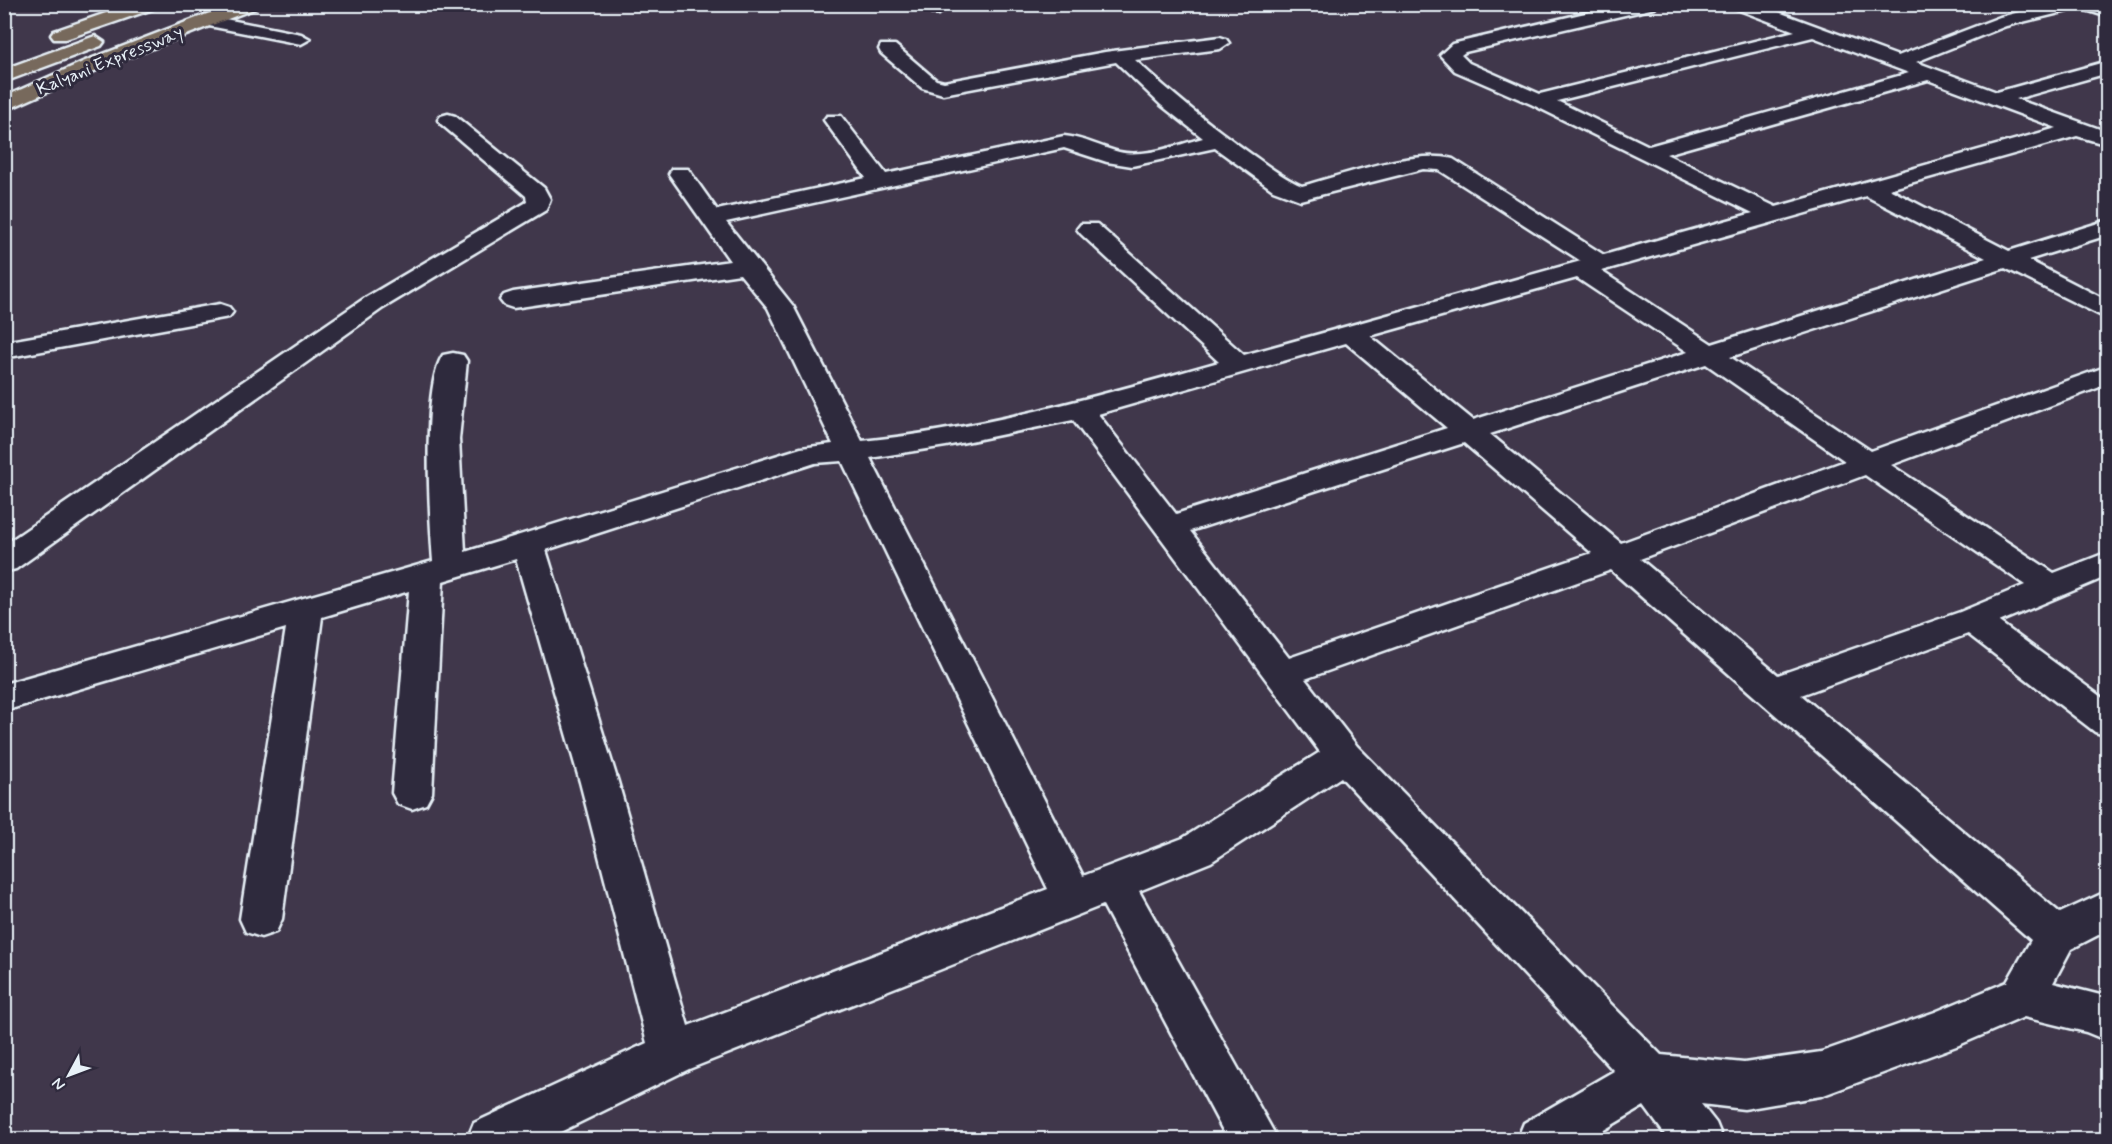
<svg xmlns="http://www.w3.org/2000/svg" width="2112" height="1144" font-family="Mynerve,sans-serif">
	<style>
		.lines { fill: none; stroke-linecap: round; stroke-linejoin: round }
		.minor-casing { stroke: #e8f1f8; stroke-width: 5 }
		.highway-casing { stroke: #e8f1f8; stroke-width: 5 }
		.minor { fill: #2f2a3d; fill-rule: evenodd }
		.highway { fill: #77695c; fill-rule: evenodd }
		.labels { text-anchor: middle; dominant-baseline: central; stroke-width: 6; stroke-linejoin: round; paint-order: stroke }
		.far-street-label { font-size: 18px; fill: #e8f1f8; stroke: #2f2a3d }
	</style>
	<rect width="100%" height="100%" fill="#40374b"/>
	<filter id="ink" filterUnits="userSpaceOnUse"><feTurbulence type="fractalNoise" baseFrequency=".0167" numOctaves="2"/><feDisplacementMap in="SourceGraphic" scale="12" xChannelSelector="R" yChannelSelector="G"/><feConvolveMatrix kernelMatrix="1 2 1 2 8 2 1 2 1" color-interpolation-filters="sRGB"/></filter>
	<g filter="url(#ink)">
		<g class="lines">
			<g class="minor-casing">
				<g id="minor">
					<polygon points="928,4 946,4 947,9 938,14 932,13"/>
					<path d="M 1624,4 L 1657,4 L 1655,8 L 1465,52 L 1461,55 L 1469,63 L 1540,94 L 1795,31 L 1734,8 L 1732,4 L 1757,4 L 1898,56 L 2000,17 L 2051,4 L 2108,6 L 2108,17 L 2080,8 L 2006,26 L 1916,62 L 1997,92 L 2108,61 L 2108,73 L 2016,99 L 2108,132 L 2108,145 L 2077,136 L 1889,189 L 2009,251 L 2108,220 L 2108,235 L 2028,260 L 2108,301 L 2108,319 L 2005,268 L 1730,357 L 1871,451 L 2108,366 L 2108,384 L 1891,465 L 2054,573 L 2108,552 L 2108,576 L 1999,622 L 2108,702 L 2108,736 L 2095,732 L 1968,634 L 1801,695 L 2060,913 L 2108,891 L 2108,930 L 2071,949 L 2053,983 L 2108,997 L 2108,1041 L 2086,1032 L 2024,1017 L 1959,1045 L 1821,1096 L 1744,1109 L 1701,1104 L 1716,1123 L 1723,1140 L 1669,1140 L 1644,1106 L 1587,1140 L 1517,1140 L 1524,1123 L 1614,1071 L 1341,777 L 1211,862 L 1139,891 L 1278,1140 L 1228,1140 L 1103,905 L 689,1069 L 544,1140 L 467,1140 L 474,1123 L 647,1043 L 580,782 L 516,559 L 443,581 L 432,793 L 426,804 L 412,809 L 398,804 L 392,793 L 409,591 L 322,617 L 282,919 L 276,932 L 261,937 L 246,932 L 240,919 L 286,628 L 4,711 L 4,684 L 433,561 C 430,520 421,387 443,355 L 453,353 L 463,355 L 467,361 L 459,439 L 465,552 L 801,448 L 833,444 L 768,308 L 740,274 L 513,308 L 504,305 L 500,300 L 504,295 L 513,292 L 730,261 L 669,174 L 672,169 L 688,169 L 717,210 L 866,178 L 824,120 L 827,116 L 841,116 L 886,174 L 1064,136 C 1084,138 1100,147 1119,152 C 1144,158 1178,145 1203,138 L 1161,105 L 1116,62 L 943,94 L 922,88 L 881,53 L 879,49 L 881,45 L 895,45 L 936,80 L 944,82 L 1105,52 L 1220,37 L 1226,39 L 1229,43 L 1220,49 L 1135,60 C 1172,94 1210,125 1251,154 C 1267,165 1283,178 1302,186 C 1344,175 1412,149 1453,159 L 1604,255 L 1753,213 L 1531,104 L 1455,71 L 1440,55 L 1452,44 ZM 1813,37 L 1909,73 L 1649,146 L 1557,101 ZM 1928,80 L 2057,128 L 1776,207 L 1666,154 ZM 1064,148 L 1107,162 L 1132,166 L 1215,148 L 1273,190 L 1300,200 L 1423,169 L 1439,170 L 1581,261 L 1244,355 L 1097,224 L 1081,224 L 1077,229 L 1081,234 L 1219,362 C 1102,395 984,429 862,441 L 793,306 L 726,222 ZM 1866,196 L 1986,258 L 1712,344 L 1601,271 ZM 1577,278 L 1688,352 L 1473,420 L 1370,336 ZM 1346,343 L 1447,428 L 1176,514 L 1098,414 ZM 1706,364 L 1845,461 L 1621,543 L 1490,434 ZM 1073,420 L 1320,752 L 1183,838 L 1083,876 L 870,458 L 946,446 ZM 1464,443 L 1592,553 L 1289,658 L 1190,531 ZM 842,461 L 1048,889 L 688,1026 L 618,782 L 546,550 L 815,463 ZM 1865,475 L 2025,585 L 1960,612 L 1778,675 L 1640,559 ZM 1611,570 L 2031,940 L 2007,982 L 1935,1012 L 1821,1052 L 1744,1063 L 1661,1055 L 1357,746 L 1305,679 Z"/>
					<polygon points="210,16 301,34 310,39 301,44 204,25 201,21"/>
					<polygon points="448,114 455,116 544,188 550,199 546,210 383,308 16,569 4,572 4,545 365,298 527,202 526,196 441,124 438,120 441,116"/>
					<polygon points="220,304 229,307 233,312 229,317 4,358 4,342"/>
				</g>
			</g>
			<g class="highway-casing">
				<g id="highway">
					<polygon points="132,4 158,4 156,8 66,39 54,39 51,35 54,31"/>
					<polygon points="233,4 258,4 256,8 99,69 4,111 4,97 85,61"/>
					<polygon points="95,36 104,42 101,46 4,82 4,69"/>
				</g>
			</g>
			<use href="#minor" class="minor"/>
			<use href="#highway" class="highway"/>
		</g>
	</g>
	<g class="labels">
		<g class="far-street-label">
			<text transform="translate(110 61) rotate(-22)">Kalyani Expressway</text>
		</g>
	</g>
	<rect width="2112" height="1144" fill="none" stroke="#2f2a3d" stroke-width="24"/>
	<rect x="12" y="12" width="2088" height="1120" fill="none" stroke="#e8f1f8" stroke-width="2" filter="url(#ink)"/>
	<g transform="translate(69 1075) rotate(229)" stroke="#2f2a3d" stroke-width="4.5" paint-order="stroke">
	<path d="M0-4.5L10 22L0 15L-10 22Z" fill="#e8f1f8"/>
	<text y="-9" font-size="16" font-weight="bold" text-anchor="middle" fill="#e8f1f8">N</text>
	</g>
</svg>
